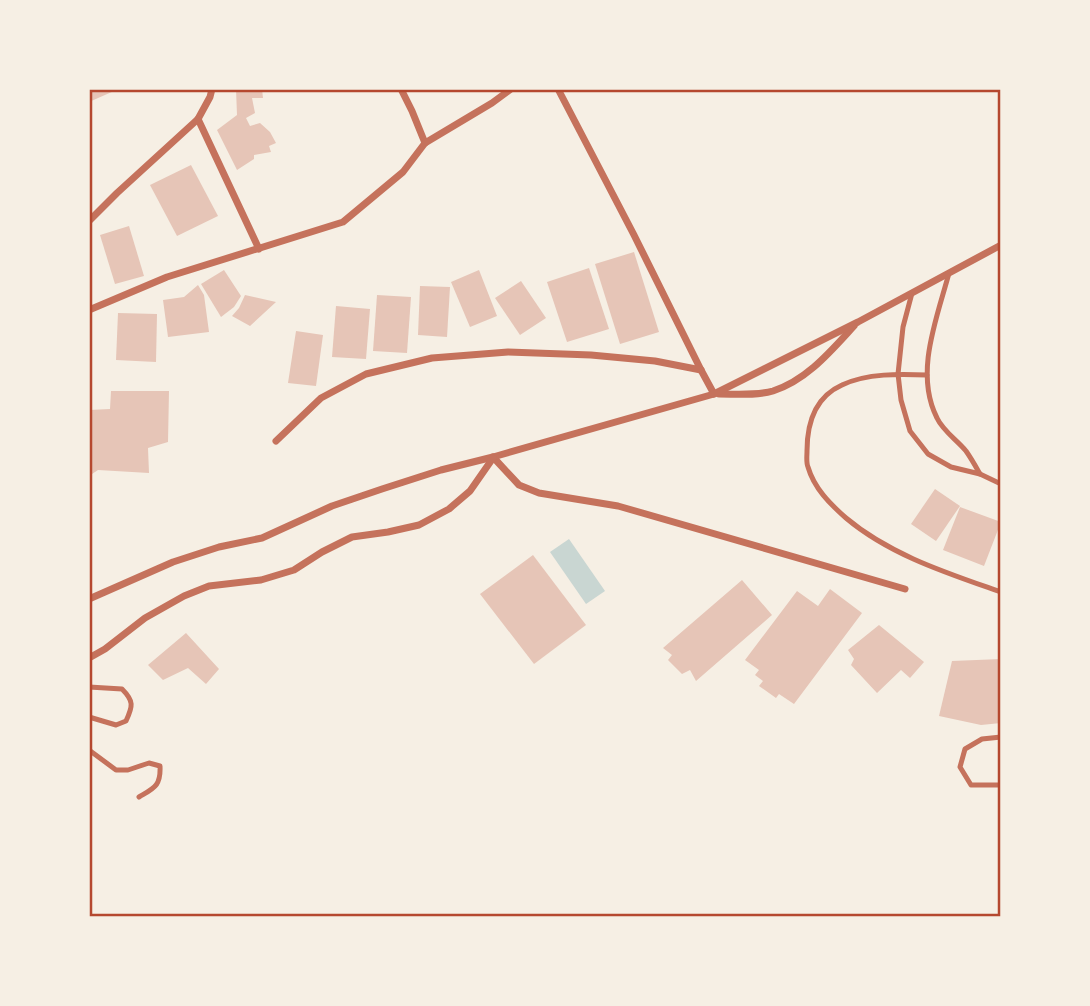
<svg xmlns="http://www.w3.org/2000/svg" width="1090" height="1006" font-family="Quicksand,sans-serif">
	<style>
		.water { fill: #c9d6d2 }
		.building { fill: #e6c5b7 }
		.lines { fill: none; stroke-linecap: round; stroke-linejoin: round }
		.service { stroke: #c5725c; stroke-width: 5 }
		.minor { stroke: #c5725c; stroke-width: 7 }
		.neatline { fill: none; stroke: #b5482f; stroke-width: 2.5 }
	</style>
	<rect width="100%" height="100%" fill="#f6efe4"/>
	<polygon class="water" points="569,539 605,591 586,604 550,552"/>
	<g class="building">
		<polygon points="89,89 113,89 114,91 89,102"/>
		<polygon points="236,89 262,89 263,98 252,98 255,113 246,118 250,126 260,123 270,132 276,143 269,146 271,152 254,155 254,159 237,170 217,130 237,115"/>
		<polygon points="191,165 218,216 177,236 150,185"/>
		<polygon points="129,226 144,276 115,284 100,235"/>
		<polygon points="634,252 659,332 620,344 595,264"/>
		<polygon points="589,268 609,329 567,342 547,282"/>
		<polygon points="224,270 241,296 234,307 221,317 201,284"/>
		<polygon points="479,270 497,316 470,327 451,282"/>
		<polygon points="521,281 546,318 520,335 495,298"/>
		<polygon points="198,285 204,295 209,332 168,337 163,300 184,297"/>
		<polygon points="420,286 450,287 447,337 418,335"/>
		<polygon points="245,295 276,302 250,326 232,316 239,308"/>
		<polygon points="377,295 411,297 407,353 373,351"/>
		<polygon points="336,306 370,309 366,359 332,357"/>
		<polygon points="118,313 157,314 156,362 116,360"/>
		<polygon points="296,331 323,335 316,386 288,383"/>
		<polygon points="111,391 169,391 168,442 148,448 149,473 98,470 89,476 89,410 110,409"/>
		<polygon points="935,489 960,506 936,541 911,524"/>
		<polygon points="960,507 1001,522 984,566 943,550"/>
		<polygon points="533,555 586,625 534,664 480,594"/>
		<polygon points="742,580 772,615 696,681 690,670 682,674 668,660 672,655 663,648"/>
		<polygon points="830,589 862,613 794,704 779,694 776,698 759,686 763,681 755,675 759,670 745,660 797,591 818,606"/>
		<polygon points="879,625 924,662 910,678 901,670 877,693 851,665 854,659 848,650"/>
		<polygon points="186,633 219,669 206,684 188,668 163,680 148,665"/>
		<polygon points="1001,659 1001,723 981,725 939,716 952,661"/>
	</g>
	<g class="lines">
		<g class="service">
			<path d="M 949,273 C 937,318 914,373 937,418 C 943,431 957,440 966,451 C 971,458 976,467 980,474"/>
			<polyline points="912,293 903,327 898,374 901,400 910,431 928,454 951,467 980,474 1001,484"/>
			<path d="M 927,375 C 900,374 867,373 842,385 C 815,397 807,424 807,451 C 807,456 806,463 808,467 C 814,488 830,504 846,518 C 890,555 947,573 1001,592"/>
			<path d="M 89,687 L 122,689 C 134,701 133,706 126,721 L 116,725 L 89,717"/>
			<polyline points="1001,737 982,739 965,749 960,767 971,785 1001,785"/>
			<path d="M 89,750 L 116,770 L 128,770 L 149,763 L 160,766 C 161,786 154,788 139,797"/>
		</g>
		<g class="minor">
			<polyline points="401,89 412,111 425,143"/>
			<polyline points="558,89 634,235 701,370 714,394"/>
			<polyline points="198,119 259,249"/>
			<polyline points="89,221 117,193 198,119 210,97 212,89"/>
			<polyline points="89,310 167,277 343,222 403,172 425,143 492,103 511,89"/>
			<path d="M 719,394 C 736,394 756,396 773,391 C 807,380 831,351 854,326"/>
			<polyline points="276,441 321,398 366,374 432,358 508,352 591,355 655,361 701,370"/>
			<polyline points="493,457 519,485 539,493 618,506 905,589"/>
			<polyline points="89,599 173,562 219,547 262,538 332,506 382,489 441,470 493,457 714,394 858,322 1001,245"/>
			<polyline points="89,658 105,649 145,618 184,596 209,586 261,580 294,570 322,552 352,537 388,532 419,525 449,509 470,491 493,458"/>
		</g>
	</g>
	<rect width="1090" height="1006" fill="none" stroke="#f6efe4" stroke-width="182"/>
	<rect x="91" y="91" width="908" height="824" class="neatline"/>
</svg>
